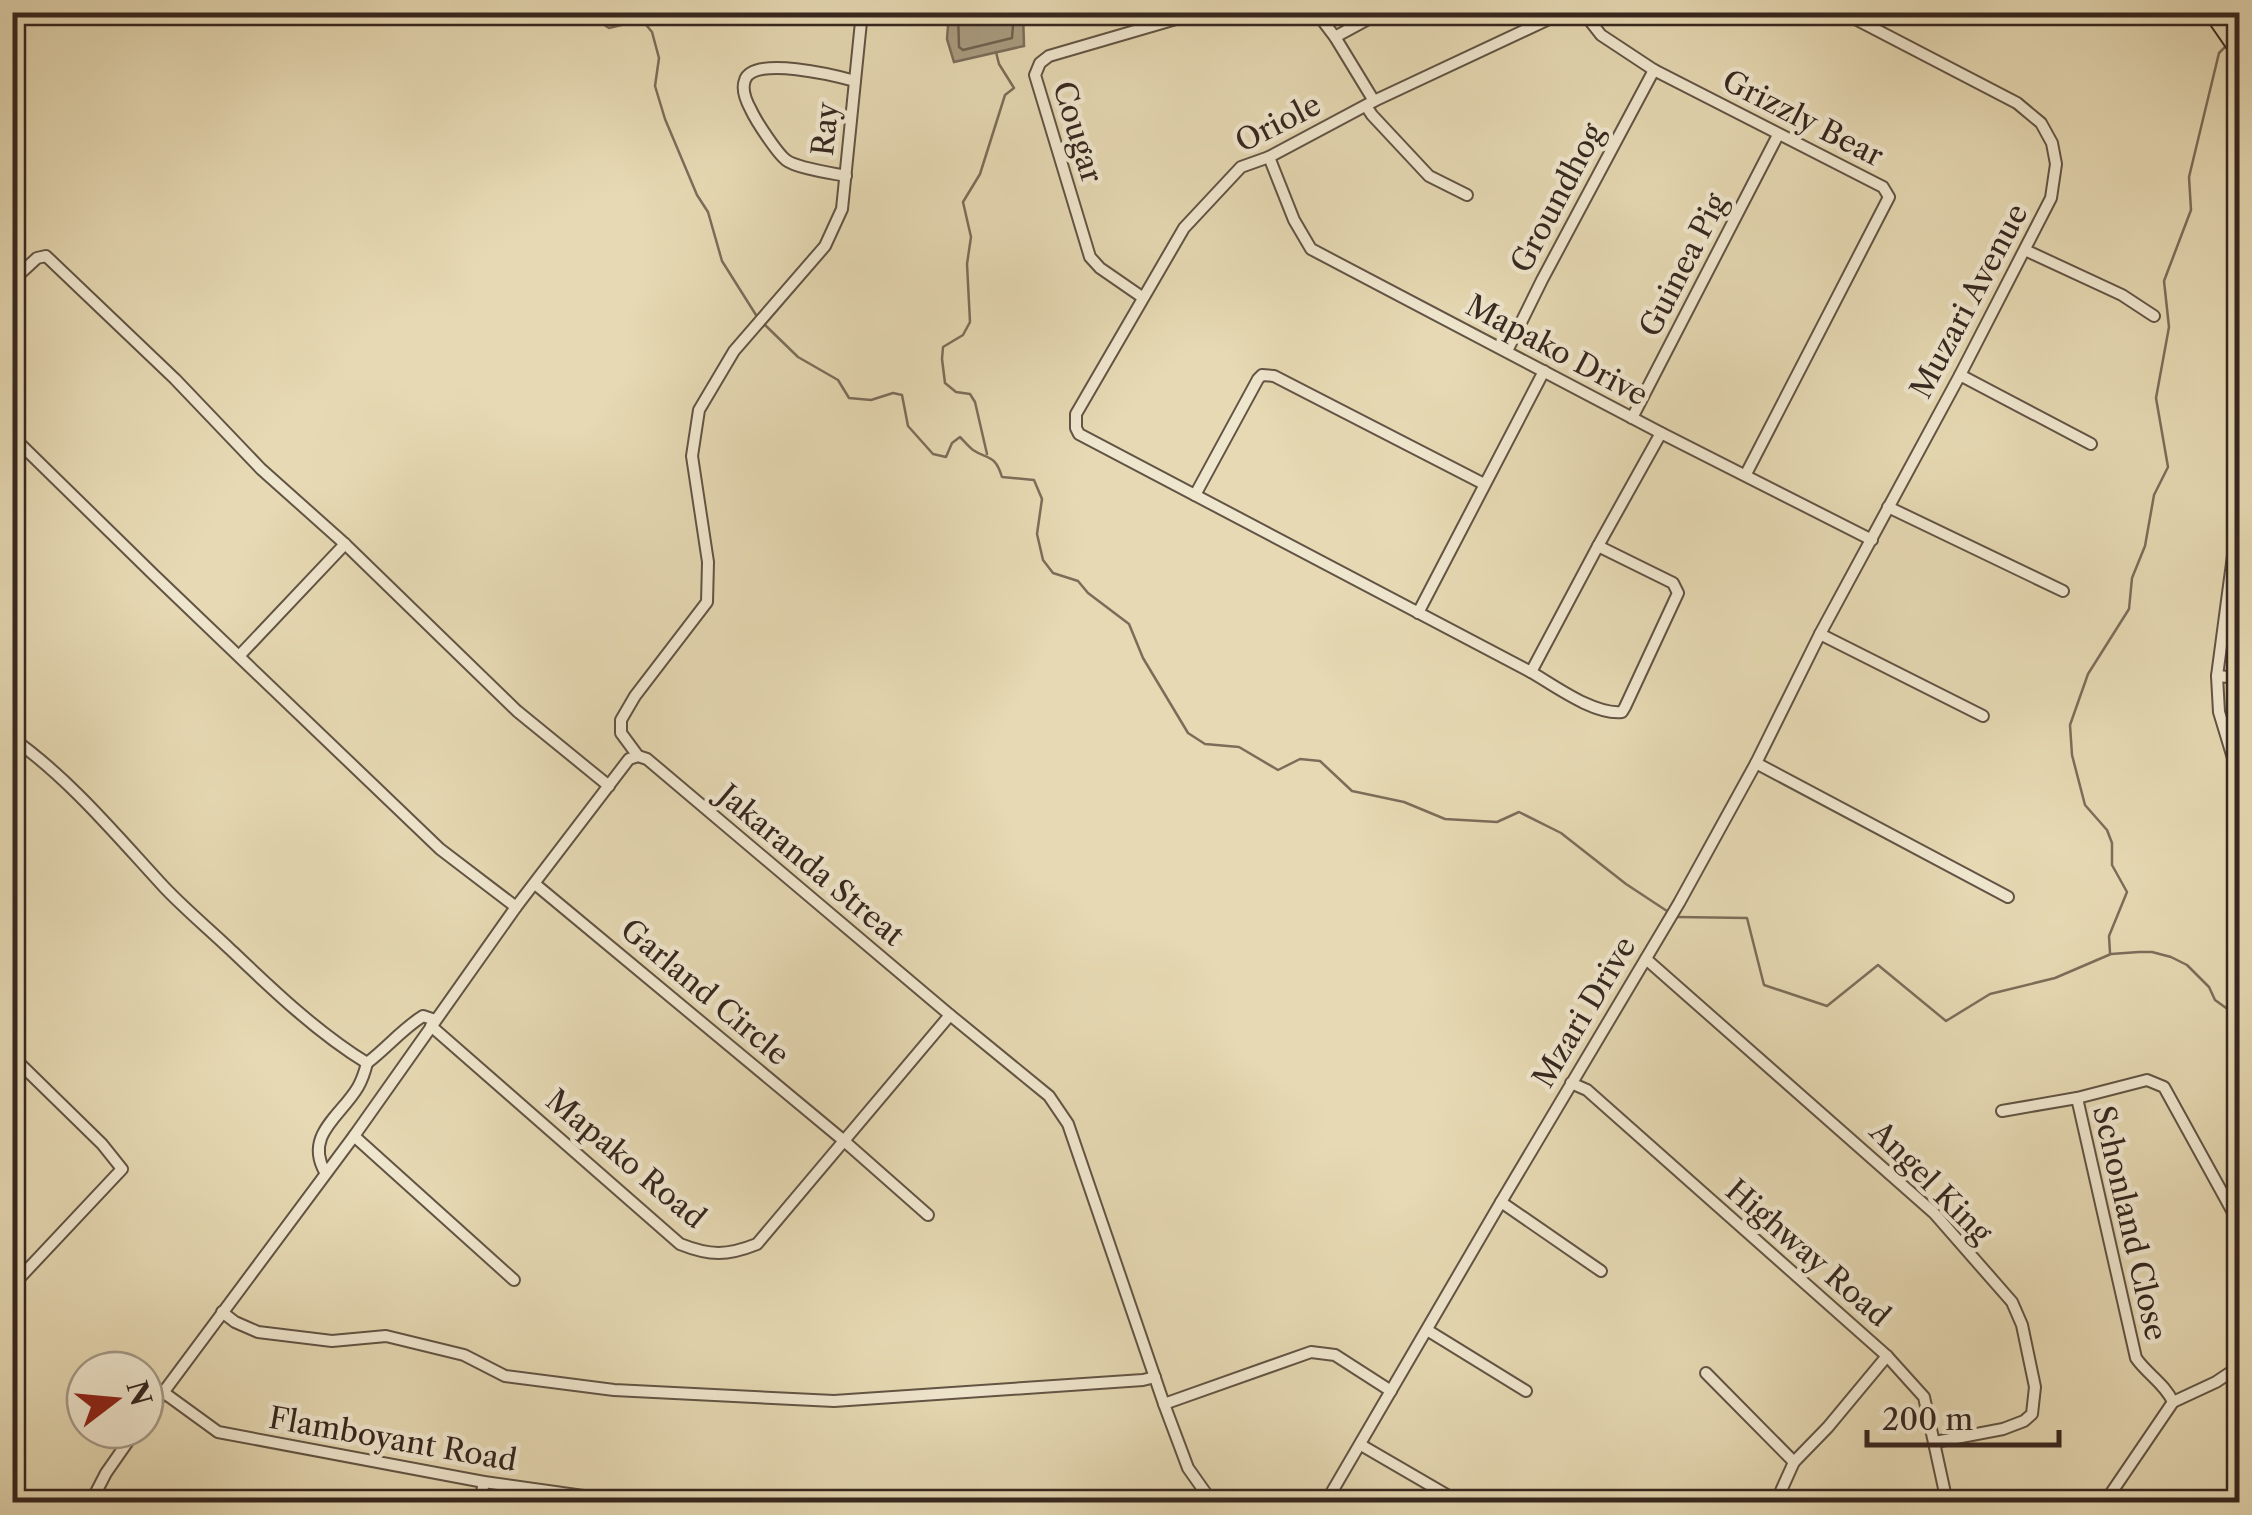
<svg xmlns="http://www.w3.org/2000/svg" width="2252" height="1515" font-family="'Libre Caslon Text',serif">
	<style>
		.water { fill: #aa9c81; stroke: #7c6d5a; stroke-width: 2.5 }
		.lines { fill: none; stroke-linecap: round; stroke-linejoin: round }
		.shore { stroke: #706250; stroke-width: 2.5 }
		.stream { stroke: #7c6d5a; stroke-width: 2.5 }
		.minor-casing { stroke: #625444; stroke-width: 14 }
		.highway-casing { stroke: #36271f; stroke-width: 18 }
		.minor { stroke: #efe6ce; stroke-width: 10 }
		.highway { stroke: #e6d9b3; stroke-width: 14 }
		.labels { text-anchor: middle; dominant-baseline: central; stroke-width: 9; stroke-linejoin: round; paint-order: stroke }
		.street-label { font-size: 30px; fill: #36271f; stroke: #efe6ce }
	</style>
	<rect width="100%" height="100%" fill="#e6d9b3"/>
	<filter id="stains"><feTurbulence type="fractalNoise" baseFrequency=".002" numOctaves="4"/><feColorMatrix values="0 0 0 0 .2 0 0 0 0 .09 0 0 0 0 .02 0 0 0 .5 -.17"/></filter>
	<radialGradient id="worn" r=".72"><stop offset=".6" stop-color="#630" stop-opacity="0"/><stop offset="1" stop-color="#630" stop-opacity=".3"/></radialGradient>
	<polygon class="water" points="949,13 1023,13 1024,46 954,62 947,39"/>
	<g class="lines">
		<polyline class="shore" points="958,12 959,47 963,50 1012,38 1014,12"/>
		<g class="stream">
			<polyline points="594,12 598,21 609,28 642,20 652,32 659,58 655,86 665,119 697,195 708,212 722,261 756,315"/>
			<path d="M 764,324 L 798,357 L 838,380 L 849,398 L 871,400 L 893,393 L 902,395 L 908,426 L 933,454 L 946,457 L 952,443 L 960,437 C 964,441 968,446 973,450 C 988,460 995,454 1002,477 L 1034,480 L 1042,499 L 1037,534 L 1043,560 L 1053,573 L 1078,581 L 1088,593 L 1129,624 L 1143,658 L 1188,733 L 1205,744 L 1239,747 L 1278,770 L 1300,759 L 1320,761 L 1352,791 L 1404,802 L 1445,819 L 1497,822 L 1519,812 L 1561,833 L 1626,884 L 1670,913"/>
			<polyline points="987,454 975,402 970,394 956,392 945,383 942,359 943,347 963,335 970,322 967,264 971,237 963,202 980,174 1005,95 1014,88 999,64 996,52"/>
			<polyline points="1677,917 1747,918 1764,985 1827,1006 1878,965 1946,1021 1990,994 2055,978 2111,954 2139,952 2152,952 2171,957 2187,965 2209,987 2215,1000 2240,1018"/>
			<polyline points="2110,953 2109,936 2127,892 2112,865 2112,843 2107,830 2085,805 2072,755 2070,725 2088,674 2129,609 2132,578 2145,546 2154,495 2168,467 2156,398 2169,327 2164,281 2191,210 2189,177 2219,53 2226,46"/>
		</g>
		<g class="minor-casing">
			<g id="minor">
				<polyline points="862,12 842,209 825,246 734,351 699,410 692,456 708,562 707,602 635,696 621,720 621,733 638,756 647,759 950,1015 1049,1096 1068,1124 1164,1404 1188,1468 1212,1502"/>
				<polyline points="1316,12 1335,37 1374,101"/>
				<path d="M 1564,12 L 1374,101 L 1269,157 L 1241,167 L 1184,228 L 1076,414 L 1076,428 L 1079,434 L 1531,672 C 1555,686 1594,715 1622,712 L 1625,707 L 1678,593 L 1673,583 L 1598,546"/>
				<polyline points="1583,12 1601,35 1654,70 1883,187 1889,197 1746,474"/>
				<polyline points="1335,37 1381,12"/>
				<polyline points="1366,106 1372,115 1429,176 1467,195"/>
				<polyline points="1269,157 1294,220 1311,249 1661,433 1872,540"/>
				<path d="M 846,176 C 831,173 796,168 786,160 C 777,153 756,121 751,110 C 746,101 741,90 745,80 C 753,55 837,76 855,81"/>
				<polyline points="2025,250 2122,295 2154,316"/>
				<polyline points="12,281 37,258 46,256 175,379 261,469 345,544 517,711 609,786"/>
				<polyline points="1142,297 1100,268 1090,257 1035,75 1040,63 1049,56 1200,12"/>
				<polyline points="1507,351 1542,280 1654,70"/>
				<polyline points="1960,375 2091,444"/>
				<polyline points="1632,418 1778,135"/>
				<polyline points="12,436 155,576 440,849 516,907"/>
				<polyline points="1195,495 1258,379 1262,375 1274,376 1484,484"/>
				<polyline points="2240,503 2217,676 2219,712 2240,781"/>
				<polyline points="1888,507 2063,591"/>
				<polyline points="1418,613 1544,371"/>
				<polyline points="1820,634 1983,716"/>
				<polyline points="240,655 345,544"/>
				<polyline points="1531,672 1598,546 1661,433"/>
				<polyline points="2217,676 2240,678"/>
				<path d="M 12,738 C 70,779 117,836 165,888 C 186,910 210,930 232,951 C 274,991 318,1033 367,1063 C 387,1048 402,1029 423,1016 L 435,1020"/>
				<polyline points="1756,763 2008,897"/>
				<polyline points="535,884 843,1140 928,1215"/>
				<polyline points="1646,959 1934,1213 2012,1302 2022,1325 2035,1387 2032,1414 2024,1421 2003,1429 1935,1442"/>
				<path d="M 431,1026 L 680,1244 C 710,1256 727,1256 757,1244 L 950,1015"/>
				<polyline points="12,1056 102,1144 122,1169 12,1286"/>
				<polyline points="1571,1083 1587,1090 1887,1356 1924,1397 1947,1502"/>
				<polyline points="2077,1098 2147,1080 2164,1087 2240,1225"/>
				<path d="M 2002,1111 L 2077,1098 L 2136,1358 C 2147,1374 2165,1384 2173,1402 L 2216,1382 L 2240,1366"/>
				<polyline points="354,1136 514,1280"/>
				<path d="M 325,1172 C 304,1135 341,1116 358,1087 C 362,1080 365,1071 367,1063"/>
				<polyline points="1501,1202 1601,1271"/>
				<polyline points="222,1312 235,1322 258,1332 332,1341 386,1336 464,1355 505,1376 614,1390 834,1401 1143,1380 1155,1377"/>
				<polyline points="1427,1330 1526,1391"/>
				<polyline points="1706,1373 1794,1462"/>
				<polyline points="163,1392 218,1432 484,1482 626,1502"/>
				<polyline points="1164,1404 1311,1352 1335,1355 1391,1391"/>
				<polyline points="145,1417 354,1136 516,907 629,759 638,756"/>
				<polyline points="1361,1445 1459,1502"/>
				<polyline points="91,1502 106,1473 136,1430"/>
				<polyline points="480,1502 484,1482"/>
				<polyline points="1326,1502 1501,1202 1679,903 1756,763 1820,634 1960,375 2051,198 2056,164 2052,143 2041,123 2017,103 1842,12"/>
				<polyline points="1776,1502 1794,1462 1828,1427 1887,1356"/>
				<polyline points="2105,1502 2173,1402"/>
			</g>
		</g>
		<g class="highway-casing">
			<polyline id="highway" points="2211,12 2240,54"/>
		</g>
		<use href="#minor" class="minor"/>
		<use href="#highway" class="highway"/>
	</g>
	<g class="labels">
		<g class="street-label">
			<text transform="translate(1803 118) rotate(27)">Grizzly Bear</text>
			<text transform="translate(1278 123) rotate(-27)">Oriole</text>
			<text transform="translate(825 129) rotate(-84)">Ray</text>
			<text transform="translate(1078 132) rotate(73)">Cougar</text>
			<text transform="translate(1557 198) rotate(-62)">Groundhog</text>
			<text transform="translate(1683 265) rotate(-63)">Guinea Pig</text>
			<text transform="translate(1969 301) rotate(-62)">Muzari Avenue</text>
			<text transform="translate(1557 350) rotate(28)">Mapako Drive</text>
			<text transform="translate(811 865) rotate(40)">Jakaranda Streat</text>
			<text transform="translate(705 992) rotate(40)">Garland Circle</text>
			<text transform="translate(1584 1012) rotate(-59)">Mzari Drive</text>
			<text transform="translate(626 1159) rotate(40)">Mapako Road</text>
			<text transform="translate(1931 1182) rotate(45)">Angel King</text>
			<text transform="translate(2130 1223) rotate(77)">Schonland Close</text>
			<text transform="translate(1808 1253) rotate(41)">Highway Road</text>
			<text transform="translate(393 1439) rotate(10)">Flamboyant Road</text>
		</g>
	</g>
	<rect width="2252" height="1515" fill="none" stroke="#e6d9b3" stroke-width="50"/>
	<rect x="15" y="15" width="2222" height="1485" fill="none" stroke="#36271f" stroke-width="5"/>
	<rect x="25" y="25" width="2202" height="1465" fill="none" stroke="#36271f" stroke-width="2.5"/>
	<g transform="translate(115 1400) rotate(74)"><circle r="48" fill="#efe6ce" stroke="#a59a88" stroke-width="2.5"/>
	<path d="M0-8L18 38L0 25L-18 38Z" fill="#8f2418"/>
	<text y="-15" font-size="28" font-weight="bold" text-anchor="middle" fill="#36271f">N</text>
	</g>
	<path d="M1867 1430v15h192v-15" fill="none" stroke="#36271f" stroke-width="5"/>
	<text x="1882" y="1430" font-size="30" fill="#36271f" stroke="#efe6ce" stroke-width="8" paint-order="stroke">200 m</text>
	<rect width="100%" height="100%" filter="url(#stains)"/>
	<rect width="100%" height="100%" fill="url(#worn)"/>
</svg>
